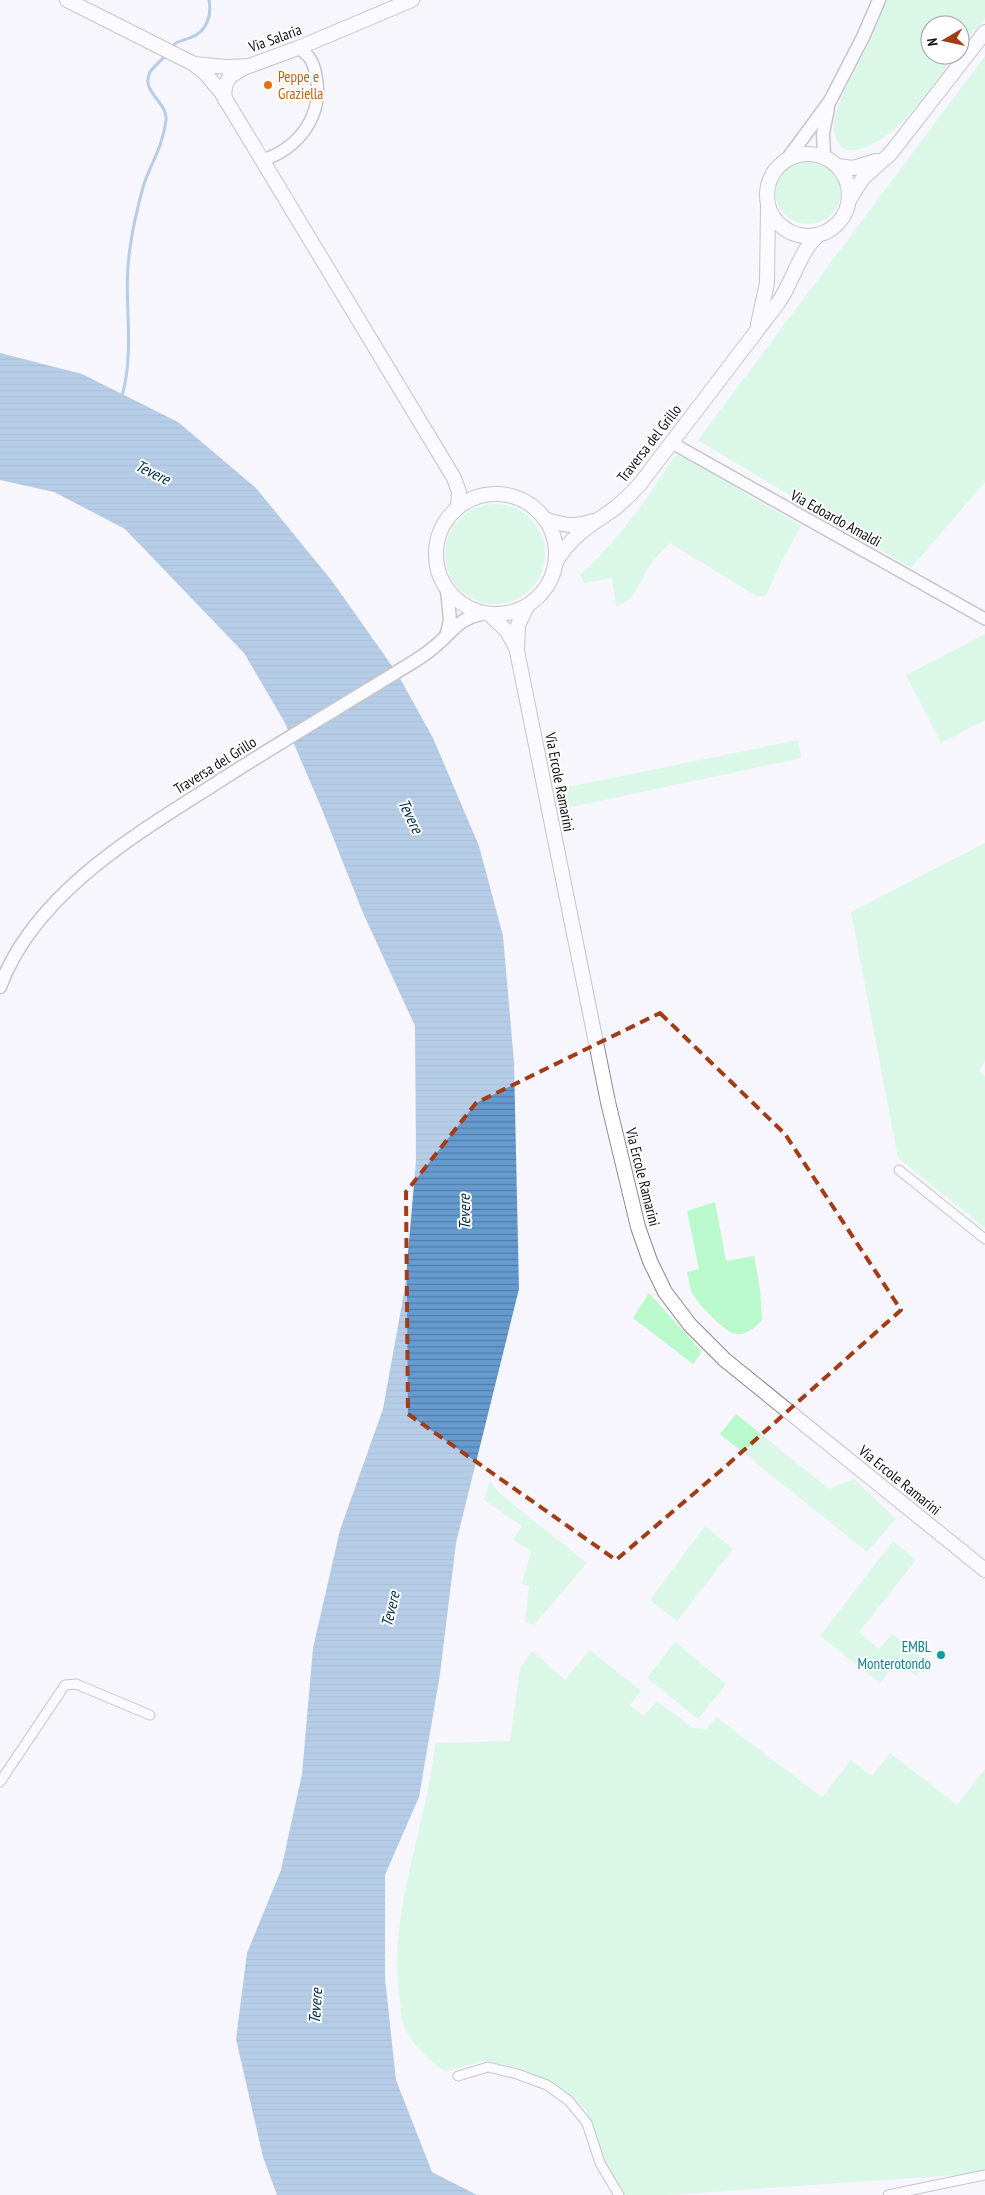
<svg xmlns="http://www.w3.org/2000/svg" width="985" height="2195" font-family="'PT Sans Narrow',sans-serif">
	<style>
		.grass { fill: #b9f9cc }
		.water { fill: url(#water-rules) }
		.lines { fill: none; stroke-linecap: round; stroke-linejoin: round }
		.stream { stroke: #669bcf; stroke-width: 3 }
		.minor-casing { stroke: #8a8990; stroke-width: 11 }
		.tertiary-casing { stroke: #8a8990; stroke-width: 14 }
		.secondary-casing { stroke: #8a8990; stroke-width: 15 }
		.primary-casing { stroke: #8a8990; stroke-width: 16 }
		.minor { stroke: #fff; stroke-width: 9 }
		.tertiary { stroke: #fff; stroke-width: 11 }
		.secondary { stroke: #fff; stroke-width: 12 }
		.primary { stroke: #fff; stroke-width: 14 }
		.marked { fill: none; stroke: #a23c16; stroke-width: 4; stroke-dasharray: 10 6; stroke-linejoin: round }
		.food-dot { fill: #e8710a; stroke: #fff; stroke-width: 2 }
		.culture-dot { fill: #0f9aa8; stroke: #fff; stroke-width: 2 }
		.labels { text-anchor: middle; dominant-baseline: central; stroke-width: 4; stroke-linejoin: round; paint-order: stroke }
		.street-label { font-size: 15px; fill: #101012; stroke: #fff }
		.food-label { font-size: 15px; fill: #c56008; stroke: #fff; text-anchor: start }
		.culture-label { font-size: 15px; fill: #0d838f; stroke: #fff; text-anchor: end }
		.water-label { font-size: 16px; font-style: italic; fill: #012b4c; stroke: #fff }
	</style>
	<defs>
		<pattern id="water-rules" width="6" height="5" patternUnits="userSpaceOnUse" patternTransform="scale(1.25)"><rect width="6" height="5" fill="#669bcf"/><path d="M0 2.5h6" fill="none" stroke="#537da7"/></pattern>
	</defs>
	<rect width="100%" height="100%" fill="#f7f5fd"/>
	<g class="grass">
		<path d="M 886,0 L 985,0 L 985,18 L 960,48 L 960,25 L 930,25 L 930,55 L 955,55 C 930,87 891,153 846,150 C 813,131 859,66 869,43 C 875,29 880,14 886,0 Z"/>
		<polygon points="985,56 985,482 911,568 698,440"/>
		<circle cx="808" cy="191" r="33"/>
		<path d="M 680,455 L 801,526 L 780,564 L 766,596 L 756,596 L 670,543 C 663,550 656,557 651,564 C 640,579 636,601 616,606 L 612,578 L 584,583 L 580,575 C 617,542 647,499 674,457 Z"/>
		<circle cx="495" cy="554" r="50"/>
		<polygon points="985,634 985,720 941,743 906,675"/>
		<polygon points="798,740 802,758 562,809 558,789"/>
		<polygon points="985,843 985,1061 979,1071 985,1077 985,1228 898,1158 851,912"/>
		<path d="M 715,1202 L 726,1261 L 754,1256 L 760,1289 L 762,1320 C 740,1344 730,1334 711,1316 C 704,1309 695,1299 691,1291 C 689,1285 689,1278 687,1272 L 699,1269 L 687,1211 Z"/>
		<polygon points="649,1293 702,1352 693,1364 633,1318"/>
		<polygon points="736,1414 829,1489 854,1479 896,1519 867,1552 720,1434"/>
		<polygon points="490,1481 499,1493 587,1563 534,1625 525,1622 529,1586 522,1584 531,1551 513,1540 522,1526 484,1500"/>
		<polygon points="705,1526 733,1549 677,1621 650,1600"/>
		<polygon points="893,1541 916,1560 859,1632 879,1649 892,1634 928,1662 916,1676 897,1662 880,1683 820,1636"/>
		<polygon points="675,1642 726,1684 698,1719 647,1678"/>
		<path d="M 590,1650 L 641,1691 L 630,1705 L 644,1716 L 657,1701 L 693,1728 L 706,1729 L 716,1717 L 822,1797 L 851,1760 L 872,1776 L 890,1753 L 957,1805 L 985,1769 L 985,2173 L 669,2195 L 619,2195 L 600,2151 L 586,2109 L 550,2082 L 514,2067 L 483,2061 L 445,2072 C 429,2060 413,2046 404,2027 C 401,2020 401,2009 400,2001 C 386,1915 427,1828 435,1743 L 510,1741 L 520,1668 L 532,1651 L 565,1680 Z"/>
	</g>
	<polygon class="water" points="0,353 82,374 178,422 256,488 332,581 397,673 433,738 479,846 503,936 514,1062 519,1289 456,1543 440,1674 419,1797 385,1875 385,1978 396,2080 432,2172 477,2195 277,2195 263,2157 236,2039 247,1953 281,1870 302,1774 313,1648 340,1530 383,1409 405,1287 416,1161 415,1026 363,913 321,807 285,723 244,653 125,529 54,492 0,480"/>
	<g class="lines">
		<g class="stream">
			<path d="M 171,48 C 176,40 184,41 192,37 C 207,31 212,15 209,0"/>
			<path d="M 122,396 C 136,347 122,297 130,248 C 133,226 138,205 144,184 C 152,161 163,146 166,120 C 168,102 140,92 150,72 C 154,66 161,61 166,55"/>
		</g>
		<g class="minor-casing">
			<g id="minor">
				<polyline points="899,1170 985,1239"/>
				<polyline points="0,1782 65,1685 76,1684 150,1715"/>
				<polyline points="458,2076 488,2067 517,2074 547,2085 569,2101 587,2123 600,2163 619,2195"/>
				<polyline points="888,2195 985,2175"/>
			</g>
		</g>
		<g class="tertiary-casing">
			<g id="tertiary">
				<path d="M 263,160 C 299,148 324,115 316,76 C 314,63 310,55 298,48"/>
				<polyline points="672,443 985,619"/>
			</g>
		</g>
		<g class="secondary-casing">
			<g id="secondary">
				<polyline points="824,156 823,133 828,108"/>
				<polyline points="788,158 830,101 863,37 879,0"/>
				<polyline points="447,633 450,620 447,590"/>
				<path d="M 0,987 C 34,894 136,834 215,784 C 278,743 342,706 405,667 C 415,661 425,655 433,648 C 454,631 456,619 485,613"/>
			</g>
		</g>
		<g class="primary-casing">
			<g id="primary">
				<polyline points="67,0 194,64 227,67 249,66 298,48 412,0"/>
				<polyline points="194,64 205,73 221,92 454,478 459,492 458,506"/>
				<path d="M 225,99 C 222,81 231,74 246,67"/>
				<circle cx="808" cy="195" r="41"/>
				<polyline points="838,166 853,168 876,161"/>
				<polyline points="849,200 863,178 890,154 985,32"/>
				<polyline points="758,324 767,283 768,207"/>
				<circle cx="496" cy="554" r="60"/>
				<path d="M 545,519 C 561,525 576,528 593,521"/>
				<path d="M 556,562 C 568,539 590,525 611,511 C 622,503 631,494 640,484 L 778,303 C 794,280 798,254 818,235"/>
				<polyline points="527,606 518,625 517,651 608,1102 638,1227 650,1261 665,1292 690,1325 725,1360 985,1570"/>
				<polyline points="489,614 507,631 516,648"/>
			</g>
		</g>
		<use href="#minor" class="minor"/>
		<use href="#tertiary" class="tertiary"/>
		<use href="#secondary" class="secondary"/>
		<use href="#primary" class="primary"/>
	</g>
	<path d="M0 0H985V2195H0ZM 660,1013 L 785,1134 L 901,1310 L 725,1467 L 616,1560 L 408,1414 L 406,1192 L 476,1103 Z" fill="#f7f5fd" fill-opacity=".55" fill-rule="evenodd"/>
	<path class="marked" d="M 660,1013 L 785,1134 L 901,1310 L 725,1467 L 616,1560 L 408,1414 L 406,1192 L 476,1103 Z"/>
	<circle class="food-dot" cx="268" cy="85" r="5"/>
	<circle class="culture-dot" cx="941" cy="1655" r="5"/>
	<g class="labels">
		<g class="street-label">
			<text transform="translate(275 38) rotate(-20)">Via Salaria</text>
			<text transform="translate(649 443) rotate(-52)">Traversa del Grillo</text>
			<text transform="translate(836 518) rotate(29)">Via Edoardo Amaldi</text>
			<text transform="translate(215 765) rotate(-32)">Traversa del Grillo</text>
			<text transform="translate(560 782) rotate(79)">Via Ercole Ramarini</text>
			<text transform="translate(643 1177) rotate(76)">Via Ercole Ramarini</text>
			<text transform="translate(900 1480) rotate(39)">Via Ercole Ramarini</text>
		</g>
		<g class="food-label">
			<text x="278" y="76">Peppe e<tspan x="278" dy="17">Graziella</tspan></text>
		</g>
		<g class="culture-label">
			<text x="931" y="1646">EMBL<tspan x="931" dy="17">Monterotondo</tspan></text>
		</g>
		<g class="water-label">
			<text transform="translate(153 472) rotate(26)">Tevere</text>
			<text transform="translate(411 816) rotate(64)">Tevere</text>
			<text transform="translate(464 1212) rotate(-91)">Tevere</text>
			<text transform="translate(390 1609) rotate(-77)">Tevere</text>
			<text transform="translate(315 2006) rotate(-86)">Tevere</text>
		</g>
	</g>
	<g transform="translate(945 40) rotate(261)"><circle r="24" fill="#ffffff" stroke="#9f9fa0"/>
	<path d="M0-4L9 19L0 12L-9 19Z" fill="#a23c16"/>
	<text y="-8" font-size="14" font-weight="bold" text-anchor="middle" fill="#101012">N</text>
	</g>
</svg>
